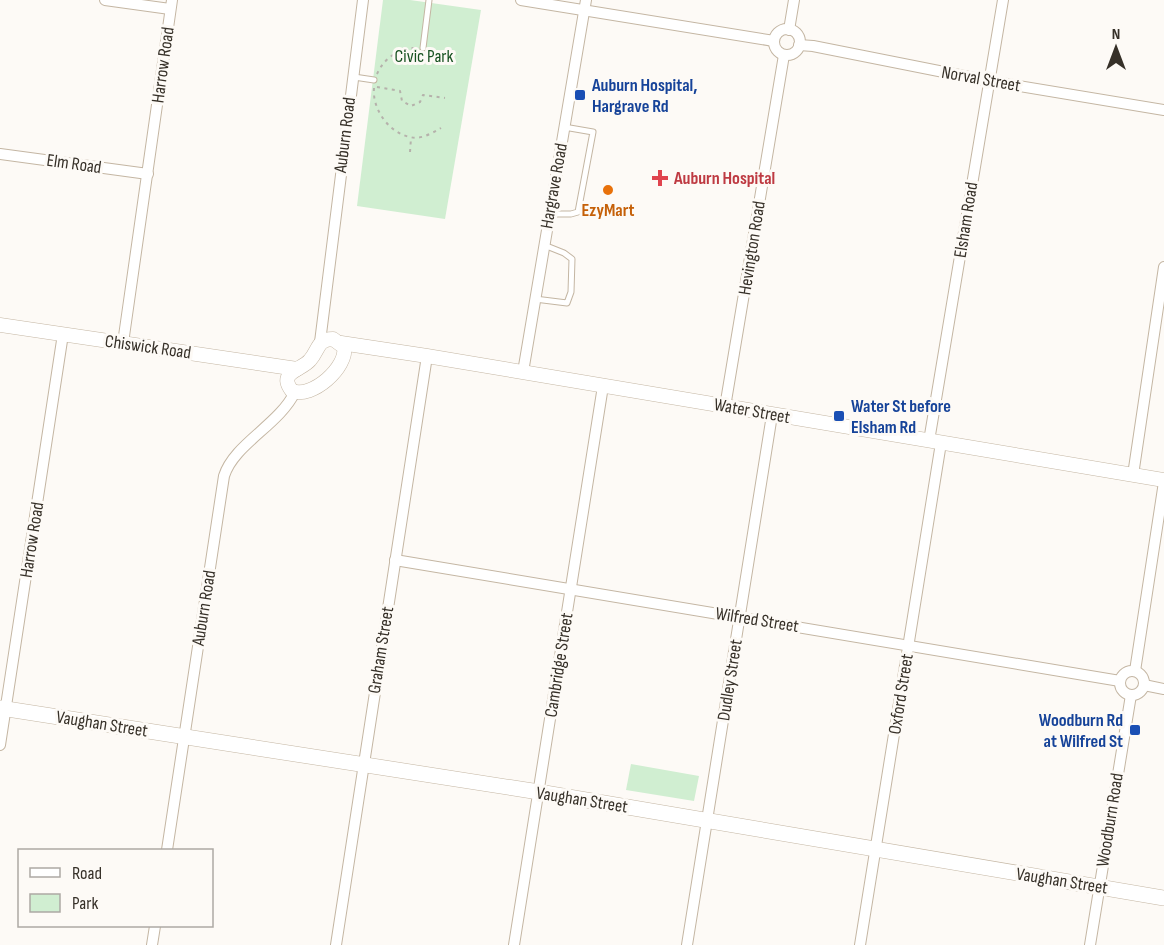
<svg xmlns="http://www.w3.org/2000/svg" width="1164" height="945" font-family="'Sofia Sans Condensed',sans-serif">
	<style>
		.green { fill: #d0eed1 }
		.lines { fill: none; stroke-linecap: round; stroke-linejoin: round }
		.service-casing { stroke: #c4b6a3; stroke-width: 7 }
		.minor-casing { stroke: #c4b6a3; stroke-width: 12 }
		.tertiary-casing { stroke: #c4b6a3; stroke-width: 15 }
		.secondary-casing { stroke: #c4b6a3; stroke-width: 16 }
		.path { stroke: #b5b1ab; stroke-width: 2; stroke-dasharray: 3 4.5; stroke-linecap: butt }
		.service { stroke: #fff; stroke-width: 5 }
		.minor { stroke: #fff; stroke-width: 10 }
		.tertiary { stroke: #fff; stroke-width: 14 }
		.secondary { stroke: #fff; stroke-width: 15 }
		.transit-dot { fill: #1a4fb4; stroke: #fdfaf6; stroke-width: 2 }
		.health-dot { fill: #e0444e; stroke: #fdfaf6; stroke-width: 2 }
		.food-dot { fill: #e8710a; stroke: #fdfaf6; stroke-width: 2 }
		.labels { text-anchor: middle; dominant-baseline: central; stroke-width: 6; stroke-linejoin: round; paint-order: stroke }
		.park-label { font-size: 18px; fill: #175221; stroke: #fdfaf6 }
		.street-label { font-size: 18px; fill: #363028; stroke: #fdfaf6 }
		.transit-label { font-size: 18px; font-weight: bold; fill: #164399; stroke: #fdfaf6; text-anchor: start }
		.health-label { font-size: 18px; font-weight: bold; fill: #be3a42; stroke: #fdfaf6; text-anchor: start }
		.food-label { font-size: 18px; font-weight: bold; fill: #c56008; stroke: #fdfaf6 }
	</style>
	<rect width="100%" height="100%" fill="#fdfaf6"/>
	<g class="green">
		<polygon points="383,0 410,0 481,10 445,219 357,206"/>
		<polygon points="631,764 699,776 694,801 626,790"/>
	</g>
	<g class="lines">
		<g class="service-casing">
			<g id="service">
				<polyline points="423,48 429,0"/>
				<polyline points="354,77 374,80"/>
				<polyline points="550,214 571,214 578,212 593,132 564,127"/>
				<polyline points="535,299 567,303 571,292 572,259 564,253 544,245"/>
			</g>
		</g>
		<g class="minor-casing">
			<g id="minor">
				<polyline points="105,0 170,9"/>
				<polyline points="521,0 774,41"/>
				<circle cx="787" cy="42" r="13"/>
				<polyline points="789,30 794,0"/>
				<polyline points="799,45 813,46 989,81 1164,110"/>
				<polyline points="0,154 148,174"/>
				<polyline points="320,342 363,0"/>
				<polyline points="123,343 172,0"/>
				<polyline points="523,372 586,0"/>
				<polyline points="725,407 784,55"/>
				<polyline points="929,441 1003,0"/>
				<polyline points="1133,475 1164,267"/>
				<polyline points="395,560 1120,681"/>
				<circle cx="1132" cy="683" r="12"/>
				<polyline points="1135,671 1164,482"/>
				<polyline points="1144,685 1164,689"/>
				<polyline points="0,745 63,334"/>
				<path d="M 167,850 L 224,476 C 234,444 279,425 295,392"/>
				<polyline points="152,945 155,926"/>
				<polyline points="336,945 427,356"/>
				<polyline points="514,945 603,386"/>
				<polyline points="687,945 772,415"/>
				<polyline points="860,945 941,443"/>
				<polyline points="1090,945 1131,695"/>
			</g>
		</g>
		<g class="tertiary-casing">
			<g id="tertiary">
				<polyline points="0,325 297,369"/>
				<path d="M 333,339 L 344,347 C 348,367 312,399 292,391 C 277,372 302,370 310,360 C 319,350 317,339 333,339 Z"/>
				<polyline points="341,343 427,356 1164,480"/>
			</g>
		</g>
		<g class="secondary-casing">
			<polyline id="secondary" points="0,708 539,792 1164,898"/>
		</g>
		<g class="path">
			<polyline points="431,51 449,62"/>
			<path d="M 377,74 C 384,58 399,48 417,48"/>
			<polyline points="377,87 400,91 402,101 411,106 420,102 423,95 445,98"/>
			<path d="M 374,88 C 372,109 389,133 410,137 C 421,140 432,133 441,128"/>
			<polyline points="410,152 411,138"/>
		</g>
		<use href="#service" class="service"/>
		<use href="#minor" class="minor"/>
		<use href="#tertiary" class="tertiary"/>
		<use href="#secondary" class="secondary"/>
	</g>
	<g class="transit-dot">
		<rect x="574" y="89" width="12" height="12" rx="3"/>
		<rect x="833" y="410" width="12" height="12" rx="3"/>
		<rect x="1129" y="724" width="12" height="12" rx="3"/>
	</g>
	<path class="health-dot" d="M657 169h6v6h6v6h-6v6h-6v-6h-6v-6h6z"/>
	<circle class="food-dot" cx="608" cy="190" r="6"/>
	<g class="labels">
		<g class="park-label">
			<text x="424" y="56">Civic Park</text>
		</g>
		<g class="street-label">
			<text transform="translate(163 65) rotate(-82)">Harrow Road</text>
			<text transform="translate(981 79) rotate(10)">Norval Street</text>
			<text transform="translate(345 135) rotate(-83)">Auburn Road</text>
			<text transform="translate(74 164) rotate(8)">Elm Road</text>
			<text transform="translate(554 186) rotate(-80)">Hargrave Road</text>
			<text transform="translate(966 220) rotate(-81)">Elsham Road</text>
			<text transform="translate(752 248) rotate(-81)">Hevington Road</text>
			<text transform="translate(148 347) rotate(8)">Chiswick Road</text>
			<text transform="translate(752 411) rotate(10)">Water Street</text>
			<text transform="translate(32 540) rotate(-81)">Harrow Road</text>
			<text transform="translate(204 608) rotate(-81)">Auburn Road</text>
			<text transform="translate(757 620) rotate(9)">Wilfred Street</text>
			<text transform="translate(381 650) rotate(-81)">Graham Street</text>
			<text transform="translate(559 665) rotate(-81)">Cambridge Street</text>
			<text transform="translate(730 680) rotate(-81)">Dudley Street</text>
			<text transform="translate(901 694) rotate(-81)">Oxford Street</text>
			<text transform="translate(102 724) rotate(9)">Vaughan Street</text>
			<text transform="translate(582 800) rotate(9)">Vaughan Street</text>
			<text transform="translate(1110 820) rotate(-81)">Woodburn Road</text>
			<text transform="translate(1062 881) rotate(9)">Vaughan Street</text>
		</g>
		<g class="transit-label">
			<text x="592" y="85">Auburn Hospital,<tspan x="592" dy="21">Hargrave Rd</tspan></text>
			<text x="851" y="406">Water St before<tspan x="851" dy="21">Elsham Rd</tspan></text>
			<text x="1123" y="720" text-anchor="end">Woodburn Rd<tspan x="1123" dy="21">at Wilfred St</tspan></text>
		</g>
		<g class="health-label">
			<text x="674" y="178">Auburn Hospital</text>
		</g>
		<g class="food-label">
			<text x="608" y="210">EzyMart</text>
		</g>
	</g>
	<rect x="18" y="849" width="195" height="78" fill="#fdfaf6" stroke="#ada9a4" stroke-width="1.5"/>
	<rect x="30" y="868" width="30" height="9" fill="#ffffff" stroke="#ada9a4" stroke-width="1.5"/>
	<text x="72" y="879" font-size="18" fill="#363028">Road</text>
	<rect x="30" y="894" width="30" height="18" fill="#d0eed1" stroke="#ada9a4" stroke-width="1.5"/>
	<text x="72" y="909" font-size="18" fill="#363028">Park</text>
	<g transform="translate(1116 48)" stroke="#fdfaf6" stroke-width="4.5" paint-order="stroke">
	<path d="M0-4.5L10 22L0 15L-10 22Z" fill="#363028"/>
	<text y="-9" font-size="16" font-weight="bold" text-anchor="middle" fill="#363028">N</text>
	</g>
</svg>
